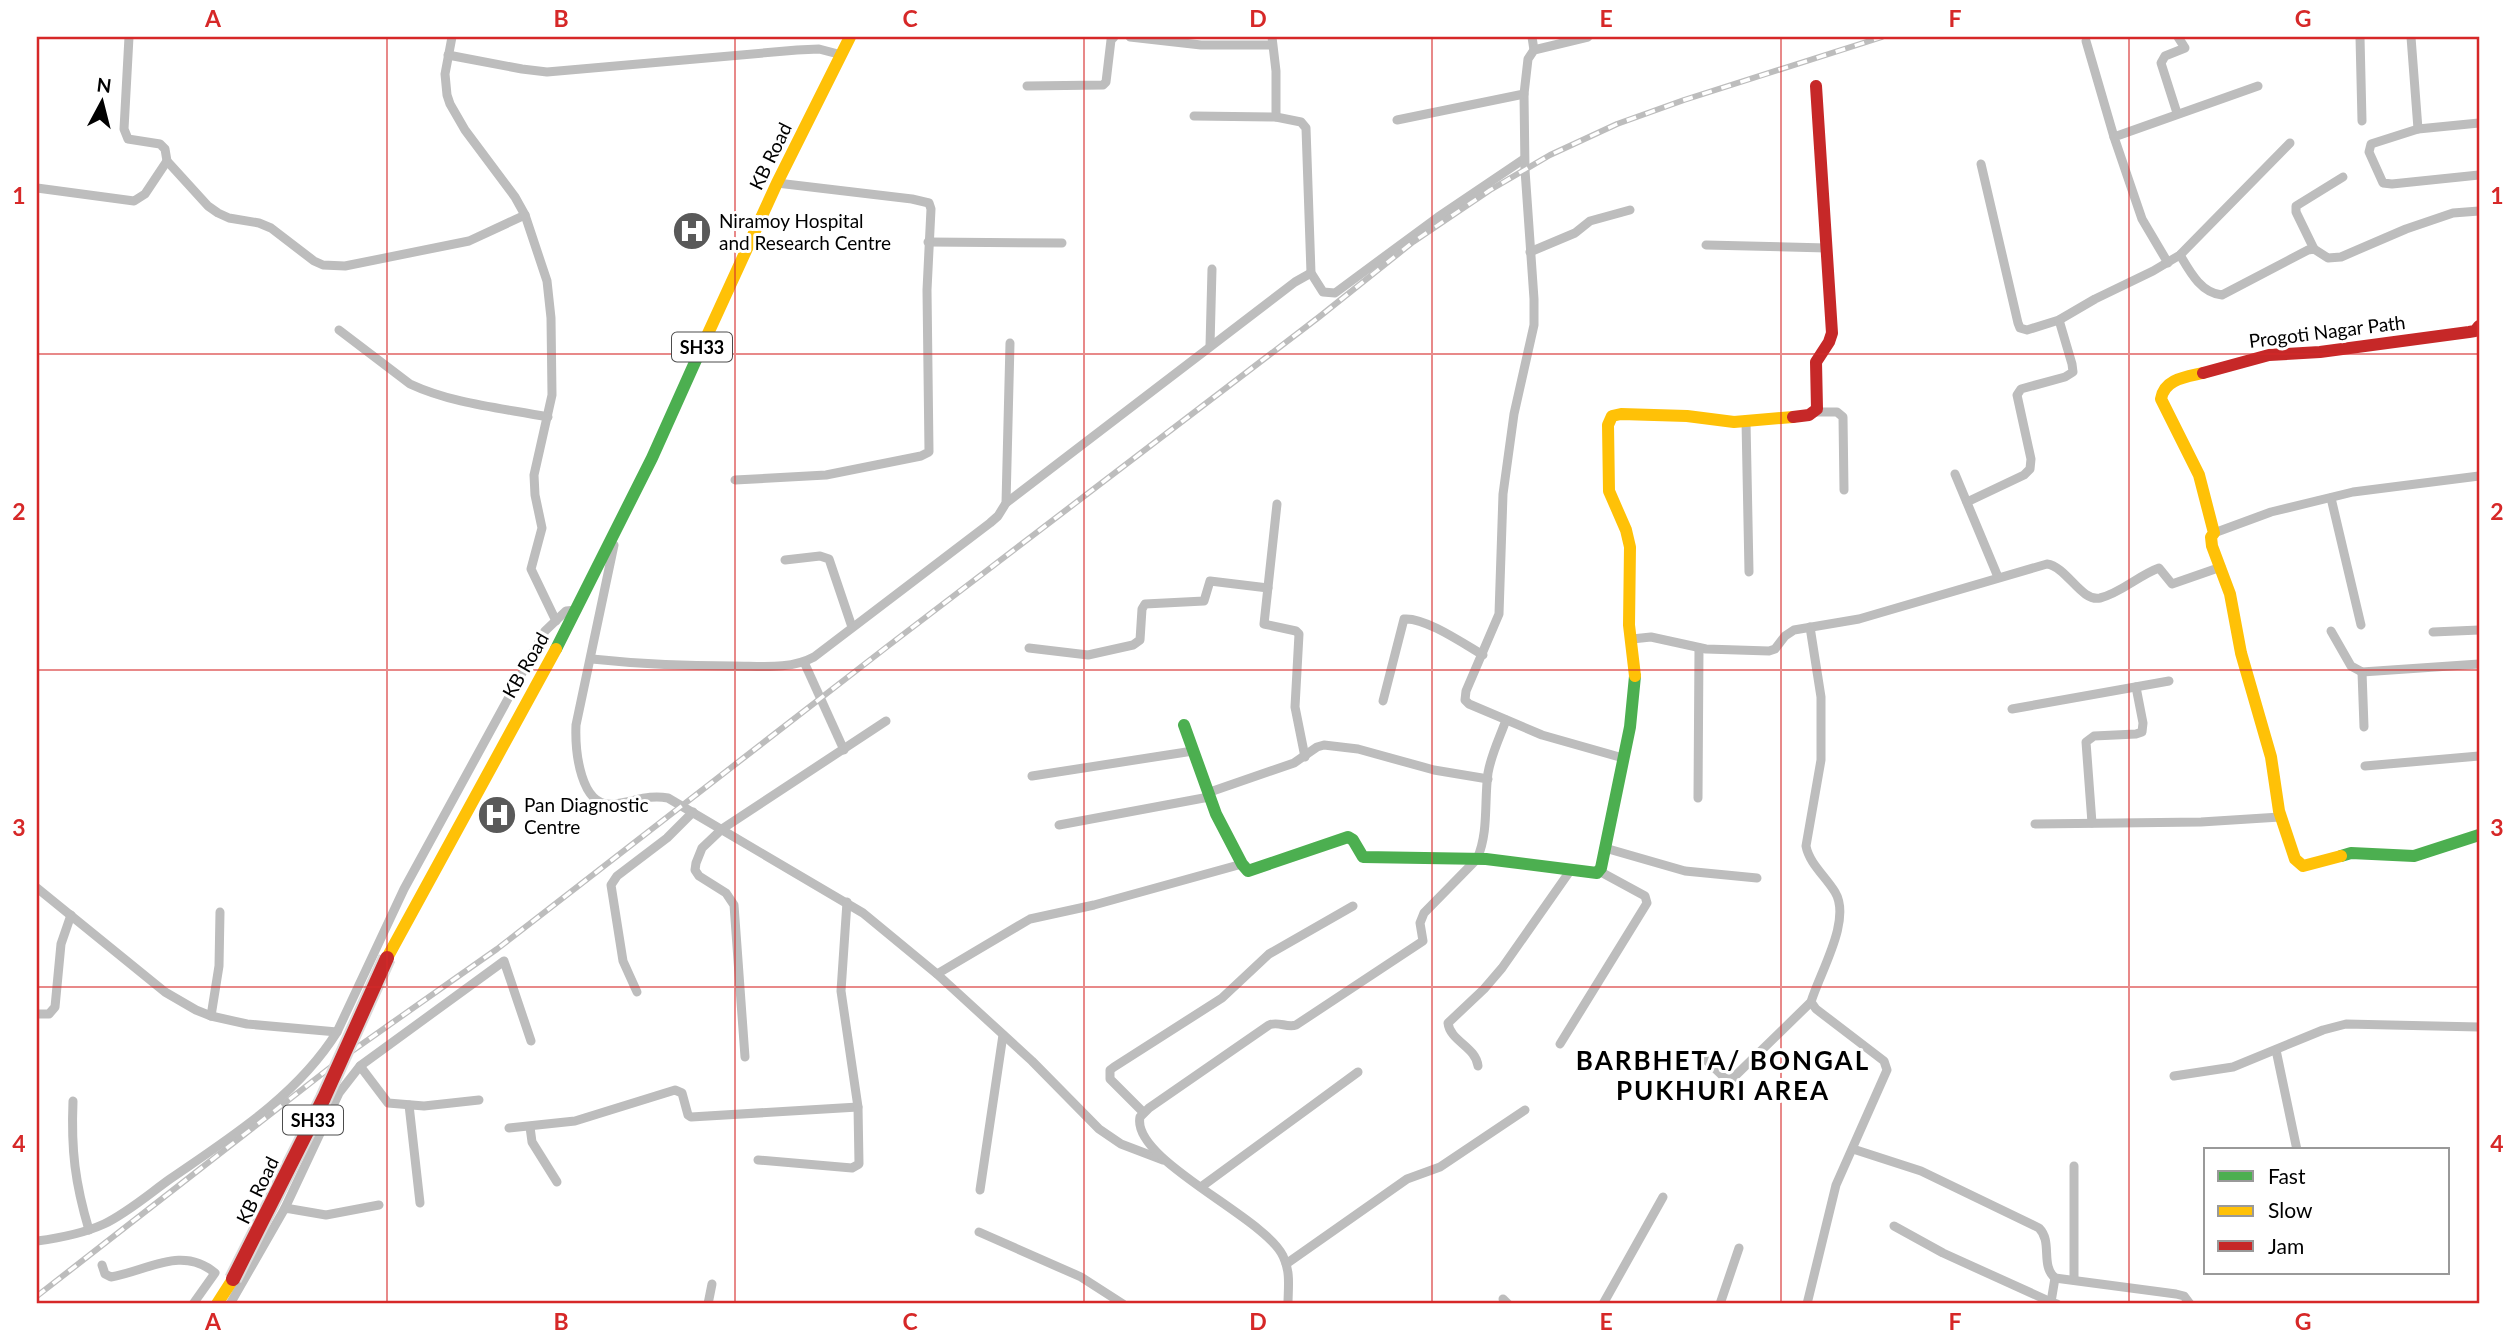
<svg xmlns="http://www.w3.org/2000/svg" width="2516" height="1341" font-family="Lato,sans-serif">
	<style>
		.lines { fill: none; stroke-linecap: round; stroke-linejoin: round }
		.street { stroke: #bdbdbd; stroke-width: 9 }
		.fast { stroke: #4caf50; stroke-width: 12 }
		.slow { stroke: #ffc107; stroke-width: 12 }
		.jam { stroke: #c62828; stroke-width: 12 }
		.rail-casing { stroke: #bdbdbd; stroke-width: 6 }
		.rail { stroke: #fff; stroke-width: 3.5; stroke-dasharray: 10; stroke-linecap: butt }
		.jam-bridge-casing { stroke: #dbdbdb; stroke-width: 18; stroke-linecap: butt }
		.jam-bridge { stroke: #c62828; stroke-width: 14 }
		.grid { fill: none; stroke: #d62828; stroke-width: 2; stroke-opacity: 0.55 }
		.labels { text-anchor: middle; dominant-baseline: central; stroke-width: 6; stroke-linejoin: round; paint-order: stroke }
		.shield { fill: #fff; stroke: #4c4c4c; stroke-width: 2 }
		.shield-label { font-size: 18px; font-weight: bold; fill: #000 }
		.street-label { font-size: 19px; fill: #000; stroke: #fff }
		.poi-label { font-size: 19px; fill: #000; stroke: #fff; text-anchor: start }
		.district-label { font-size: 26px; font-weight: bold; letter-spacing: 2px; fill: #000; stroke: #fff }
		.neatline { fill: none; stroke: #d62828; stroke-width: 2.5 }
		.grid-label { font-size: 23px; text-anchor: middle; font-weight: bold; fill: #d62828 }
	</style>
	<rect width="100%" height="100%" fill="#fff"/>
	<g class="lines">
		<g class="street">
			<polyline points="129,37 124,129 128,139 160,144 165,149 167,161 208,206 218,213 229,218 259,223 271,228 314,261 323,265 345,266 469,241 525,215"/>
			<polyline points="452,37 445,74 447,95 450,104 465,130 515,197 525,215 547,281 551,318 552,395 534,475 535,495 542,528 531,569 556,621"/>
			<polyline points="1130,37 1201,45 1272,45"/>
			<polyline points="1272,37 1276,71 1276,117 1301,122 1306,128 1311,273 1323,292 1335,293 1438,217 1524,159"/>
			<polyline points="1532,37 1534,50"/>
			<polyline points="2360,37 2362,121"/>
			<polyline points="2411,37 2418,129 2479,123"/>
			<polyline points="2086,41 2114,137"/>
			<polyline points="448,55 522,69 547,72 797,50 819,49 842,55"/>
			<polyline points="1027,86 1103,85 1106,82 1111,40 1114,37"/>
			<polyline points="1524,94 1525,170 1534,299 1534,325 1514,414 1503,494 1499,614 1466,691 1465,700 1469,704 1542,735 1623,758"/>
			<polyline points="2177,113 2161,63 2165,56 2185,48 2178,37"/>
			<polyline points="1194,116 1276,117"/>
			<polyline points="1397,120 1524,94 1528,59 1534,50 1588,37"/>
			<polyline points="2418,129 2371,144 2369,152 2383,183 2392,184 2479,175"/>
			<polyline points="1981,164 2018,323 2020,328 2027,330 2059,320 2095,299 2153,271 2180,255 2290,143"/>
			<polyline points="37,188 134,201 145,194 167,161"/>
			<polyline points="928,242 1062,243"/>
			<polyline points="1706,245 1827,248"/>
			<polyline points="2314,249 2296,212 2296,206 2343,177"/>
			<polyline points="1530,252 1575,233 1590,221 1630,210"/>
			<path d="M 2180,255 C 2190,272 2201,293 2222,295 L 2308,250 L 2314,249 L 2328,258 L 2341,257 L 2406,229 L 2453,213 L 2479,211"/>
			<polyline points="2168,263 2142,219 2114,137 2258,86"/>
			<path d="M 339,330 L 410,384 C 453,404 502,408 548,417"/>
			<polyline points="1210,346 1212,269"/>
			<polyline points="1814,412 1837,412 1843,417 1844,490"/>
			<polyline points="1746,421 1749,572"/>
			<polyline points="1955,474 1998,577"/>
			<polyline points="735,480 826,475 921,456 929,452 927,290 931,209 929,203 912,199 777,183"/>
			<polyline points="2331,498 2361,625"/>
			<polyline points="1967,502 2024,475 2030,469 2031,459 2017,395 2021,389 2065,377 2073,372 2072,364 2059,320"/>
			<polyline points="1006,503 1295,282 1311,273"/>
			<polyline points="1277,504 1264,624 1296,631 1299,634 1295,707 1305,757"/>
			<polyline points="2214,533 2271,512 2353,492 2479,476"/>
			<path d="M 614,545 L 576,725 C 575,750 580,809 614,804 C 634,802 648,794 668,798 L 863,913 L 937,974 L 1032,1061 L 1099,1129 L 1121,1144 L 1163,1160"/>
			<polyline points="785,560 820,556 829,559 852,627"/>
			<polyline points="2331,631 2351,666 2362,672 2479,664"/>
			<polyline points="2433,632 2479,630"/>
			<path d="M 1632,639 L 1651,637 L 1706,649 L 1769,651 L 1775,649 L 1785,636 L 1794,630 L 1859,619 L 2047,564 C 2067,567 2081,602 2100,598 C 2121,593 2139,575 2159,568 L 2172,584 L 2221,567"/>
			<polyline points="1029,648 1088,655 1133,645 1140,640 1142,609 1145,604 1204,601 1210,581 1268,588"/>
			<path d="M 592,659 C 639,664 686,666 734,666 C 760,666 790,670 814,657 L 990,523 L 998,516 L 1006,503 L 1010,343"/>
			<polyline points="804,662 844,750"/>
			<polyline points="2362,672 2364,727"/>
			<path d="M 1383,701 L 1404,619 C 1425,617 1464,644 1483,655"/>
			<polyline points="2012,709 2169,681"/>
			<polyline points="2365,766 2479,756"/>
			<polyline points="1032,776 1193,751"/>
			<polyline points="1207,793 1294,763 1317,747 1324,745 1358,749 1434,770 1488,779"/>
			<polyline points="1698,798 1699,648"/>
			<polyline points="2092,823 2086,742 2094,736 2136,734 2142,732 2143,723 2136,687"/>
			<polyline points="2035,824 2201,822 2280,817"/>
			<polyline points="1059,825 1209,797"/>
			<polyline points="1605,848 1685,871 1757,878"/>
			<polyline points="37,888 165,992 196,1010 211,1016 247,1024 337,1032 404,889 545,631 566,611 577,610"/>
			<polyline points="937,974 1030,919 1094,905 1242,864"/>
			<polyline points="637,992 623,961 611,885 617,876 667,838 693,812"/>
			<polyline points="37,1014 49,1014 55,1007 61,944 71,915"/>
			<polyline points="211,1016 219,966 220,912"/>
			<polyline points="1560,1044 1647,903 1645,896 1599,871"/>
			<polyline points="2276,1050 2297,1150"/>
			<polyline points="745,1057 734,905 726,893 699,876 695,870 696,863 702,848 722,829 886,721"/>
			<polyline points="1705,1059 1726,1079 1732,1079 1811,1002"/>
			<polyline points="360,1066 388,1103 424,1106 479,1100"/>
			<path d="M 1478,1066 C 1476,1047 1450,1041 1448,1023 L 1484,989 L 1502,968 L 1570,871"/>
			<polyline points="2174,1076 2233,1067 2323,1030 2346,1024 2479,1027"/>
			<path d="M 73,1101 C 71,1150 75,1183 89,1230"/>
			<polyline points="409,1105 420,1203"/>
			<polyline points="1143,1112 1110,1079 1110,1070 1114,1067 1222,998 1269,954 1353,906"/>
			<polyline points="530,1127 532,1142 557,1182"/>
			<polyline points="509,1128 575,1121 675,1090 682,1093 688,1115 691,1117 858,1107"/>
			<path d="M 1853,1149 L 1921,1171 L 2039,1228 C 2053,1242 2040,1265 2055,1278 L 2051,1302 L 2057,1304"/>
			<polyline points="758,1160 852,1168 859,1164 858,1107 841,991 847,902"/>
			<polyline points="2074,1166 2074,1280"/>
			<polyline points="1201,1187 1358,1072"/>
			<polyline points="980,1190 1003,1035"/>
			<polyline points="285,1208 339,1093 360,1066 504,961 531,1041"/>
			<polyline points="1894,1226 1943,1253 2051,1302"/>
			<polyline points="979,1232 1081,1277 1123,1304"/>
			<path d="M 37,1241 C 60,1238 82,1234 104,1224 C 127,1213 149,1194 170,1179 C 231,1137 297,1096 337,1032"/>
			<polyline points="1286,1264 1407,1179 1440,1167 1525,1110"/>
			<path d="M 102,1265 L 105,1274 L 111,1277 C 147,1271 182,1245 215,1273 L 193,1304"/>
			<polyline points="2055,1278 2176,1294 2184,1296 2190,1304"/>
			<polyline points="1503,1299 1508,1304"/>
			<polyline points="230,1304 285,1208 326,1215 379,1205"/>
			<polyline points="708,1304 712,1284"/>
			<path d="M 1288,1304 C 1288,1288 1291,1272 1283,1256 C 1265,1217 1131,1160 1140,1117 L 1149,1108 L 1269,1025 C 1278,1021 1287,1028 1296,1025 L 1423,941 L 1420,923 L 1424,913 L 1477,859 C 1489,832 1484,801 1488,773 C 1491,755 1500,737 1506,720"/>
			<polyline points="1603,1304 1663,1197"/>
			<polyline points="1720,1304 1739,1248"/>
			<path d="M 1807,1304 L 1836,1185 L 1887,1070 L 1884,1061 L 1816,1009 L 1811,1002 C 1820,972 1852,920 1835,892 C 1826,877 1809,863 1806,846 L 1821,760 L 1821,697 L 1810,627"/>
		</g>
		<g class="fast">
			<polyline points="556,649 652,458 700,351"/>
			<polyline points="1184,725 1216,814 1242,864 1248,871 1348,837 1353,840 1363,857 1486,859 1597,873 1601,868 1630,727 1635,676"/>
			<polyline points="2341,856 2351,853 2414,856 2479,835"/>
		</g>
		<g class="slow">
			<polyline points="700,351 777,183 850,37"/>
			<path d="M 2203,373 C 2186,377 2164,379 2161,399 L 2199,475 L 2214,533 L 2211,537 L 2212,546 L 2230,594 L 2241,653 L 2271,757 L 2279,811 L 2295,859 L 2303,866 L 2341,856"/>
			<polyline points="1635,676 1629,625 1630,547 1626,530 1609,491 1608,425 1612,416 1621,414 1687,416 1734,422 1793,417"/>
			<polyline points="387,958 556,649"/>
			<polyline points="217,1304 233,1279"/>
		</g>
		<g class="jam">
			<polyline points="2203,373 2269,355 2320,352 2469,332 2475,331 2479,326"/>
			<polyline points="1793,417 1809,415 1817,409 1816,362 1829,342 1832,333 1816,86"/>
		</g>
		<g class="rail-casing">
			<polyline id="rail" points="37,1296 345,1056 497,949 888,646 1319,317 1413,242 1490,190 1550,155 1617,124 1684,100 1882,37"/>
		</g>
		<use href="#rail" class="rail"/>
		<g class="jam-bridge-casing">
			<polyline id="jam-bridge" points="233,1279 324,1098 387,958"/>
		</g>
		<use href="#jam-bridge" class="jam-bridge"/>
	</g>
	<path class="grid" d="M 387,37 L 387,1304M 735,37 L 735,1304M 1084,37 L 1084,1304M 1432,37 L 1432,1304M 1781,37 L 1781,1304M 2129,37 L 2129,1304M 37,354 L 2479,354M 37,670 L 2479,670M 37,987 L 2479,987"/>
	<defs>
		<g id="hospital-disc" transform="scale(2.0125)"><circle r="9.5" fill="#595959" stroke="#fff"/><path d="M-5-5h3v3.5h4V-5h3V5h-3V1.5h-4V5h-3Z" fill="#fff"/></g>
	</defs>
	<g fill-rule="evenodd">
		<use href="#hospital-disc" x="692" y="231"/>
		<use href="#hospital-disc" x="497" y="815"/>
	</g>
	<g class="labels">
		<g class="shield">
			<rect x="672" y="332.5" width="60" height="29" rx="5"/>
			<rect x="283" y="1105.5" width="60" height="29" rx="5"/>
		</g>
		<g class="shield-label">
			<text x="702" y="347">SH33</text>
			<text x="313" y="1120">SH33</text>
		</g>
		<g class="street-label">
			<text transform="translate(770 156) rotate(-64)">KB Road</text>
			<text transform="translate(2327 331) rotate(-7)">Progoti Nagar Path</text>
			<text transform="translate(525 665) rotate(-60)">KB Road</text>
			<text transform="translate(257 1190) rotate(-64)">KB Road</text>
		</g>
		<g class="poi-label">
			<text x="719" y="220">Niramoy Hospital<tspan x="719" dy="22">and Research Centre</tspan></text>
			<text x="524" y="804">Pan Diagnostic<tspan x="524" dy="22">Centre</tspan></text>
		</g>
		<g class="district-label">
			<text x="1723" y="1060">BARBHETA/ BONGAL<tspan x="1723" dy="30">PUKHURI AREA</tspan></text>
		</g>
	</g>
	<rect width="2516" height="1341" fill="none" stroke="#ffffff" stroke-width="77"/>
	<rect x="2204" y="1148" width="245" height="126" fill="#ffffff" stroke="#999999" stroke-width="2"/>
	<rect x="2218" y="1171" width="35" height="10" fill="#4caf50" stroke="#999999" stroke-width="2"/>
	<text x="2268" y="1184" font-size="21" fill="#000000">Fast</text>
	<rect x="2218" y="1206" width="35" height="10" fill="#ffc107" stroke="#999999" stroke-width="2"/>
	<text x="2268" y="1218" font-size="21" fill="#000000">Slow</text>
	<rect x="2218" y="1241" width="35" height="10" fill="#c62828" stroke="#999999" stroke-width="2"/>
	<text x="2268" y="1254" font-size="21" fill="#000000">Jam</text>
	<g transform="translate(102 102) rotate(7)" stroke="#ffffff" stroke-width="5" paint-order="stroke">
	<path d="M0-5L12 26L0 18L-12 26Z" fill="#000000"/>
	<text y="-10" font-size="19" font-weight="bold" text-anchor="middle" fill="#000000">N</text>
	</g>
	<rect x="38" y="38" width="2440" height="1264" class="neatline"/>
	<g class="grid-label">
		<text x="213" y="27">A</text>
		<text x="561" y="27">B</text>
		<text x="910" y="27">C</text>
		<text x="1258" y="27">D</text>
		<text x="1606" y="27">E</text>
		<text x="1955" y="27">F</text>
		<text x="2303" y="27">G</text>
		<text x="19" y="204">1</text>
		<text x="2497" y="204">1</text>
		<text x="19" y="520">2</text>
		<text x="2497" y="520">2</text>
		<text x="19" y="836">3</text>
		<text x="2497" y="836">3</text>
		<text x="19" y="1152">4</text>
		<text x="2497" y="1152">4</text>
		<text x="213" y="1330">A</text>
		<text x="561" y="1330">B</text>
		<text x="910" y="1330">C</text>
		<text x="1258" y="1330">D</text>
		<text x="1606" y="1330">E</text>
		<text x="1955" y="1330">F</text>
		<text x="2303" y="1330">G</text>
	</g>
</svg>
